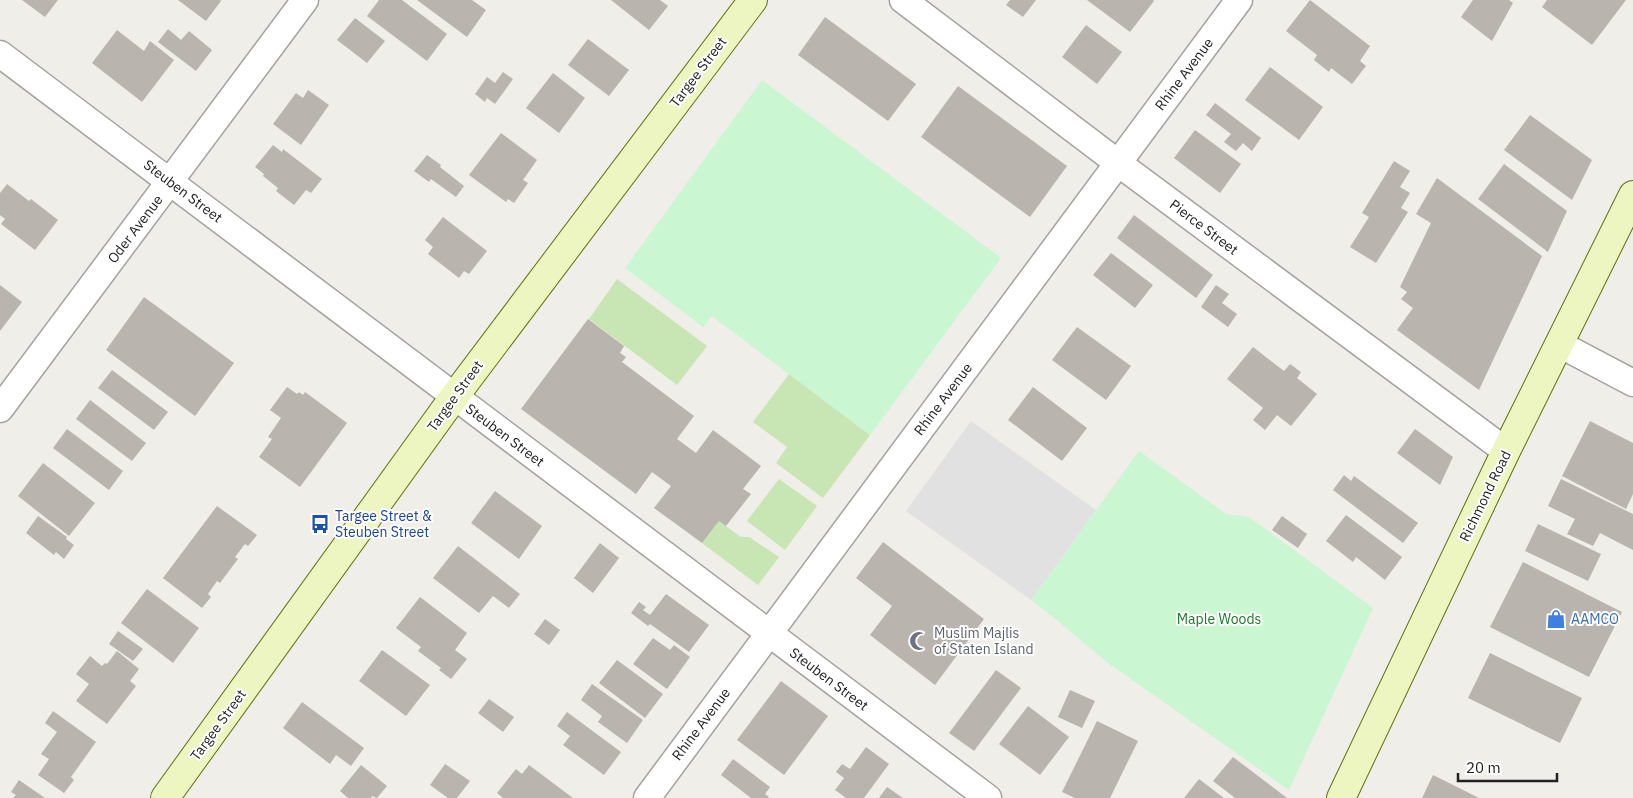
<svg xmlns="http://www.w3.org/2000/svg" width="1633" height="798" font-family="'IBM Plex Sans',sans-serif">
	<style>
		.grass { fill: #c7e6b3 }
		.park { fill: #caf6d2 }
		.parking { fill: #e1e1e1 }
		.building { fill: #bab4ae }
		.lines { fill: none; stroke-linecap: round; stroke-linejoin: round }
		.minor-casing { stroke: #a2a2a2; stroke-width: 29 }
		.secondary-casing { stroke: #5c710e; stroke-width: 30 }
		.minor { stroke: #fff; stroke-width: 26 }
		.secondary { stroke: #edf5c1; stroke-width: 28 }
		.labels { text-anchor: middle; dominant-baseline: central; stroke-width: 4; stroke-linejoin: round; paint-order: stroke }
		.street-label { font-size: 14px; fill: #212121; stroke: #fff }
		.transit-label { font-size: 14px; fill: #164399; stroke: #fff; text-anchor: start }
		.park-label { font-size: 14px; fill: #157827; stroke: #fff }
		.shop-label { font-size: 14px; fill: #366cbe; stroke: #fff; text-anchor: start }
		.worship-label { font-size: 14px; fill: #5b616d; stroke: #fff; text-anchor: start }
	</style>
	<rect width="100%" height="100%" fill="#f0eee8"/>
	<g class="grass">
		<polygon points="617,279 707,346 677,385 589,319"/>
		<polygon points="789,374 870,435 823,498 776,463 787,447 753,422"/>
		<polygon points="779,479 817,506 785,550 747,521"/>
		<polygon points="719,521 741,537 749,537 779,557 758,585 702,543"/>
	</g>
	<g class="park">
		<polygon points="762,80 1001,258 870,435 712,316 703,327 625,268"/>
		<polygon points="1139,451 1226,514 1249,517 1373,608 1289,790 1108,663 1058,621 1031,600"/>
	</g>
	<polygon class="parking" points="971,421 1096,510 1031,600 906,511"/>
	<g class="building">
		<polygon points="22,0 58,0 45,17"/>
		<polygon points="178,0 220,0 221,1 206,21"/>
		<polygon points="379,0 402,0 447,34 427,61 367,16"/>
		<polygon points="417,0 472,0 486,10 467,37"/>
		<polygon points="611,0 660,0 668,6 649,30"/>
		<polygon points="1010,0 1036,0 1023,17 1006,5"/>
		<polygon points="1087,0 1153,0 1154,1 1130,32"/>
		<polygon points="1310,0 1370,46 1360,61 1366,66 1352,84 1331,68 1329,72 1314,60 1317,55 1286,31"/>
		<polygon points="1473,0 1509,0 1513,3 1492,41 1461,17"/>
		<polygon points="1547,0 1626,0 1592,45 1542,7"/>
		<polygon points="825,17 916,84 888,121 798,55"/>
		<polygon points="355,18 385,41 367,63 337,40"/>
		<polygon points="1086,25 1122,52 1097,84 1062,57"/>
		<polygon points="168,29 181,40 189,31 212,50 196,71 158,42"/>
		<polygon points="117,30 144,51 150,41 174,60 142,102 92,63"/>
		<polygon points="588,39 629,70 609,96 568,65"/>
		<polygon points="1270,67 1323,107 1299,140 1245,100"/>
		<polygon points="503,72 513,79 495,104 487,98 485,102 475,94 487,77 495,83"/>
		<polygon points="553,73 585,98 559,133 526,108"/>
		<polygon points="958,86 1067,166 1030,217 921,137"/>
		<polygon points="308,90 329,105 301,145 273,124 296,93 303,98"/>
		<polygon points="1215,103 1261,138 1252,151 1243,143 1236,151 1224,142 1231,134 1206,115"/>
		<polygon points="1530,115 1592,160 1572,200 1504,150"/>
		<polygon points="1195,130 1241,164 1220,193 1174,158"/>
		<polygon points="501,133 537,160 523,180 528,183 514,203 508,199 506,202 469,175"/>
		<polygon points="273,145 282,152 283,149 322,179 311,193 306,190 294,205 276,191 278,188 263,176 264,174 255,167"/>
		<polygon points="427,155 441,165 440,167 464,186 456,197 431,179 429,182 414,171"/>
		<polygon points="1394,161 1410,171 1400,187 1410,193 1401,208 1408,212 1376,263 1350,247 1369,217 1362,213"/>
		<polygon points="1504,164 1567,211 1548,252 1478,199"/>
		<polygon points="1437,178 1542,256 1479,390 1397,330 1413,308 1401,299 1407,292 1400,287 1431,223 1416,214"/>
		<polygon points="7,184 29,201 31,199 58,220 35,250 1,224 5,219 0,215 0,193"/>
		<polygon points="1134,215 1213,275 1196,298 1117,238"/>
		<polygon points="443,217 487,251 469,274 464,271 459,278 428,254 433,247 425,240"/>
		<polygon points="1111,253 1153,285 1135,308 1093,275"/>
		<polygon points="0,285 22,302 0,331"/>
		<polygon points="1216,285 1229,294 1222,303 1237,314 1228,327 1201,307"/>
		<polygon points="144,297 234,363 195,416 106,350"/>
		<polygon points="588,319 624,346 620,353 626,357 622,362 694,416 677,439 696,453 713,430 761,466 743,489 751,494 726,526 719,521 702,543 654,508 671,486 652,472 636,494 521,409"/>
		<polygon points="1077,327 1131,366 1106,400 1052,360"/>
		<polygon points="1253,347 1284,371 1290,364 1301,372 1297,378 1317,394 1291,426 1277,415 1265,430 1253,420 1263,408 1227,379"/>
		<polygon points="112,370 168,412 154,430 98,388"/>
		<polygon points="287,387 297,394 299,392 303,395 305,392 347,423 300,487 259,457 272,439 268,437 281,418 270,410"/>
		<polygon points="1033,387 1087,428 1062,461 1008,420"/>
		<polygon points="90,400 146,443 132,461 76,419"/>
		<polygon points="1590,421 1633,443 1633,494 1626,509 1562,476"/>
		<polygon points="67,429 123,471 109,490 53,448"/>
		<polygon points="1415,429 1453,457 1440,485 1397,453"/>
		<polygon points="43,463 95,503 69,536 18,496"/>
		<polygon points="1344,475 1351,481 1354,476 1418,523 1403,543 1333,490"/>
		<polygon points="1561,479 1633,514 1633,550 1600,533 1593,546 1567,534 1575,519 1548,506"/>
		<polygon points="495,491 542,526 519,559 471,523"/>
		<polygon points="217,506 257,535 248,546 245,544 235,557 238,559 220,583 217,581 208,594 211,597 202,608 163,578"/>
		<polygon points="1346,515 1402,557 1385,580 1356,557 1353,562 1326,541"/>
		<polygon points="38,516 67,537 66,539 74,545 64,559 56,552 54,555 26,533"/>
		<polygon points="1282,516 1307,534 1298,548 1272,530"/>
		<polygon points="1538,524 1601,554 1588,581 1525,551"/>
		<polygon points="883,542 984,619 935,685 870,635 892,606 856,578"/>
		<polygon points="600,543 619,558 593,593 574,578"/>
		<polygon points="458,546 520,594 509,608 493,596 479,613 433,578"/>
		<polygon points="1523,562 1622,612 1589,677 1490,627"/>
		<polygon points="147,589 199,628 173,663 121,623"/>
		<polygon points="666,594 709,625 689,652 650,624 648,626 631,613 639,602 646,607 643,610 650,615"/>
		<polygon points="420,597 467,633 455,650 467,659 451,679 439,670 441,668 418,651 421,647 396,628"/>
		<polygon points="545,619 560,630 549,645 534,634"/>
		<polygon points="118,631 143,649 133,661 109,644"/>
		<polygon points="653,638 670,650 674,645 690,657 667,689 633,664"/>
		<polygon points="382,650 430,685 406,716 359,681"/>
		<polygon points="117,651 139,669 130,681 136,686 107,724 76,701 89,684 76,674 90,656 102,666 105,663 107,664"/>
		<polygon points="1490,653 1582,698 1560,743 1468,698"/>
		<polygon points="617,660 663,694 645,718 599,683"/>
		<polygon points="996,670 1021,688 974,751 949,733"/>
		<polygon points="781,681 828,716 784,775 737,740"/>
		<polygon points="592,684 643,720 627,743 598,722 602,716 581,700"/>
		<polygon points="1070,690 1095,701 1082,728 1058,717"/>
		<polygon points="489,699 514,717 503,732 478,713"/>
		<polygon points="302,702 364,748 351,766 336,755 330,764 283,728"/>
		<polygon points="1028,706 1069,737 1040,775 999,744"/>
		<polygon points="53,711 96,742 71,777 74,780 64,793 38,775 49,759 41,754 57,732 45,723"/>
		<polygon points="567,712 621,752 604,775 563,745 570,736 557,726"/>
		<polygon points="1097,721 1138,741 1110,798 1075,798 1062,792"/>
		<polygon points="866,747 889,764 864,798 846,798 835,790 844,778 836,772 842,764 850,769"/>
		<polygon points="1233,757 1287,798 1235,798 1213,781"/>
		<polygon points="733,759 770,787 765,794 769,797 768,798 751,798 721,775"/>
		<polygon points="445,764 470,781 457,798 448,798 430,785"/>
		<polygon points="361,765 387,786 377,798 372,796 371,798 348,798 340,791"/>
		<polygon points="529,765 573,798 503,798 497,793 516,769 522,774"/>
		<polygon points="1433,775 1479,798 1422,798"/>
		<polygon points="1199,779 1224,798 1184,798"/>
		<polygon points="19,780 45,798 13,798 16,795 11,792"/>
		<polygon points="887,787 903,798 879,798"/>
	</g>
	<g class="lines">
		<g class="minor-casing">
			<g id="minor">
				<polyline points="903,0 1118,163 1506,451"/>
				<polyline points="0,54 988,798"/>
				<polyline points="1559,344 1633,383"/>
				<polyline points="0,409 305,0"/>
				<polyline points="647,798 1239,0"/>
			</g>
		</g>
		<g class="secondary-casing">
			<g id="secondary">
				<polyline points="165,798 454,397 753,0"/>
				<polyline points="1341,798 1506,451 1633,195"/>
			</g>
		</g>
		<use href="#minor" class="minor"/>
		<use href="#secondary" class="secondary"/>
	</g>
	<defs>
		<g id="bus-bare" transform="scale(1.5)"><path d="M-5-6H5V4H4V6H2V4H-2V6H-4V4H-5ZM-3.5-4V0h7V-4ZM-3.5 1.2v1.5H-2V1.2ZM2 1.2v1.5H3.5V1.2Z" fill="#1a4fb4" stroke="#fff" stroke-width="2.5" paint-order="stroke"/></g>
		<g id="shop-bare" transform="scale(1.5)"><path d="M-5-2.5h2.3a2.7 3.5 0 0 1 5.4 0H5L5.5 6h-11ZM-1.5-2.5h3a1.5 2.3 0 0 0-3 0Z" fill="#3f7fe0" stroke="#fff" stroke-width="2.5" paint-order="stroke"/></g>
		<g id="mosque-bare" transform="scale(1.5)"><path d="M3.5-4.9A6 6 0 1 0 3.5 4.9A5 5 0 1 1 3.5-4.9Z" fill="#6b7280" stroke="#fff" stroke-width="2.5" paint-order="stroke"/></g>
	</defs>
	<g fill-rule="evenodd">
		<use href="#bus-bare" x="320" y="524"/>
		<use href="#shop-bare" x="1556" y="619"/>
		<use href="#mosque-bare" x="919" y="641"/>
	</g>
	<g class="labels">
		<g class="street-label">
			<text transform="translate(698 72) rotate(-53)">Targee Street</text>
			<text transform="translate(1184 74) rotate(-53)">Rhine Avenue</text>
			<text transform="translate(183 191) rotate(37)">Steuben Street</text>
			<text transform="translate(1204 227) rotate(37)">Pierce Street</text>
			<text transform="translate(135 229) rotate(-53)">Oder Avenue</text>
			<text transform="translate(455 396) rotate(-54)">Targee Street</text>
			<text transform="translate(943 399) rotate(-53)">Rhine Avenue</text>
			<text transform="translate(505 435) rotate(37)">Steuben Street</text>
			<text transform="translate(1485 496) rotate(-64)">Richmond Road</text>
			<text transform="translate(829 679) rotate(37)">Steuben Street</text>
			<text transform="translate(701 724) rotate(-53)">Rhine Avenue</text>
			<text transform="translate(218 725) rotate(-54)">Targee Street</text>
		</g>
		<g class="transit-label">
			<text x="335" y="516">Targee Street &amp;<tspan x="335" dy="16">Steuben Street</tspan></text>
		</g>
		<g class="park-label">
			<text x="1219" y="619">Maple Woods</text>
		</g>
		<g class="shop-label">
			<text x="1571" y="619">AAMCO</text>
		</g>
		<g class="worship-label">
			<text x="934" y="633">Muslim Majlis<tspan x="934" dy="16">of Staten Island</tspan></text>
		</g>
	</g>
	<path d="M1458 773v8h99v-8" fill="none" stroke="#212121" stroke-width="2.5"/>
	<text x="1466" y="773" font-size="15" fill="#212121" stroke="#ffffff" stroke-width="4" paint-order="stroke">20 m</text>
</svg>
